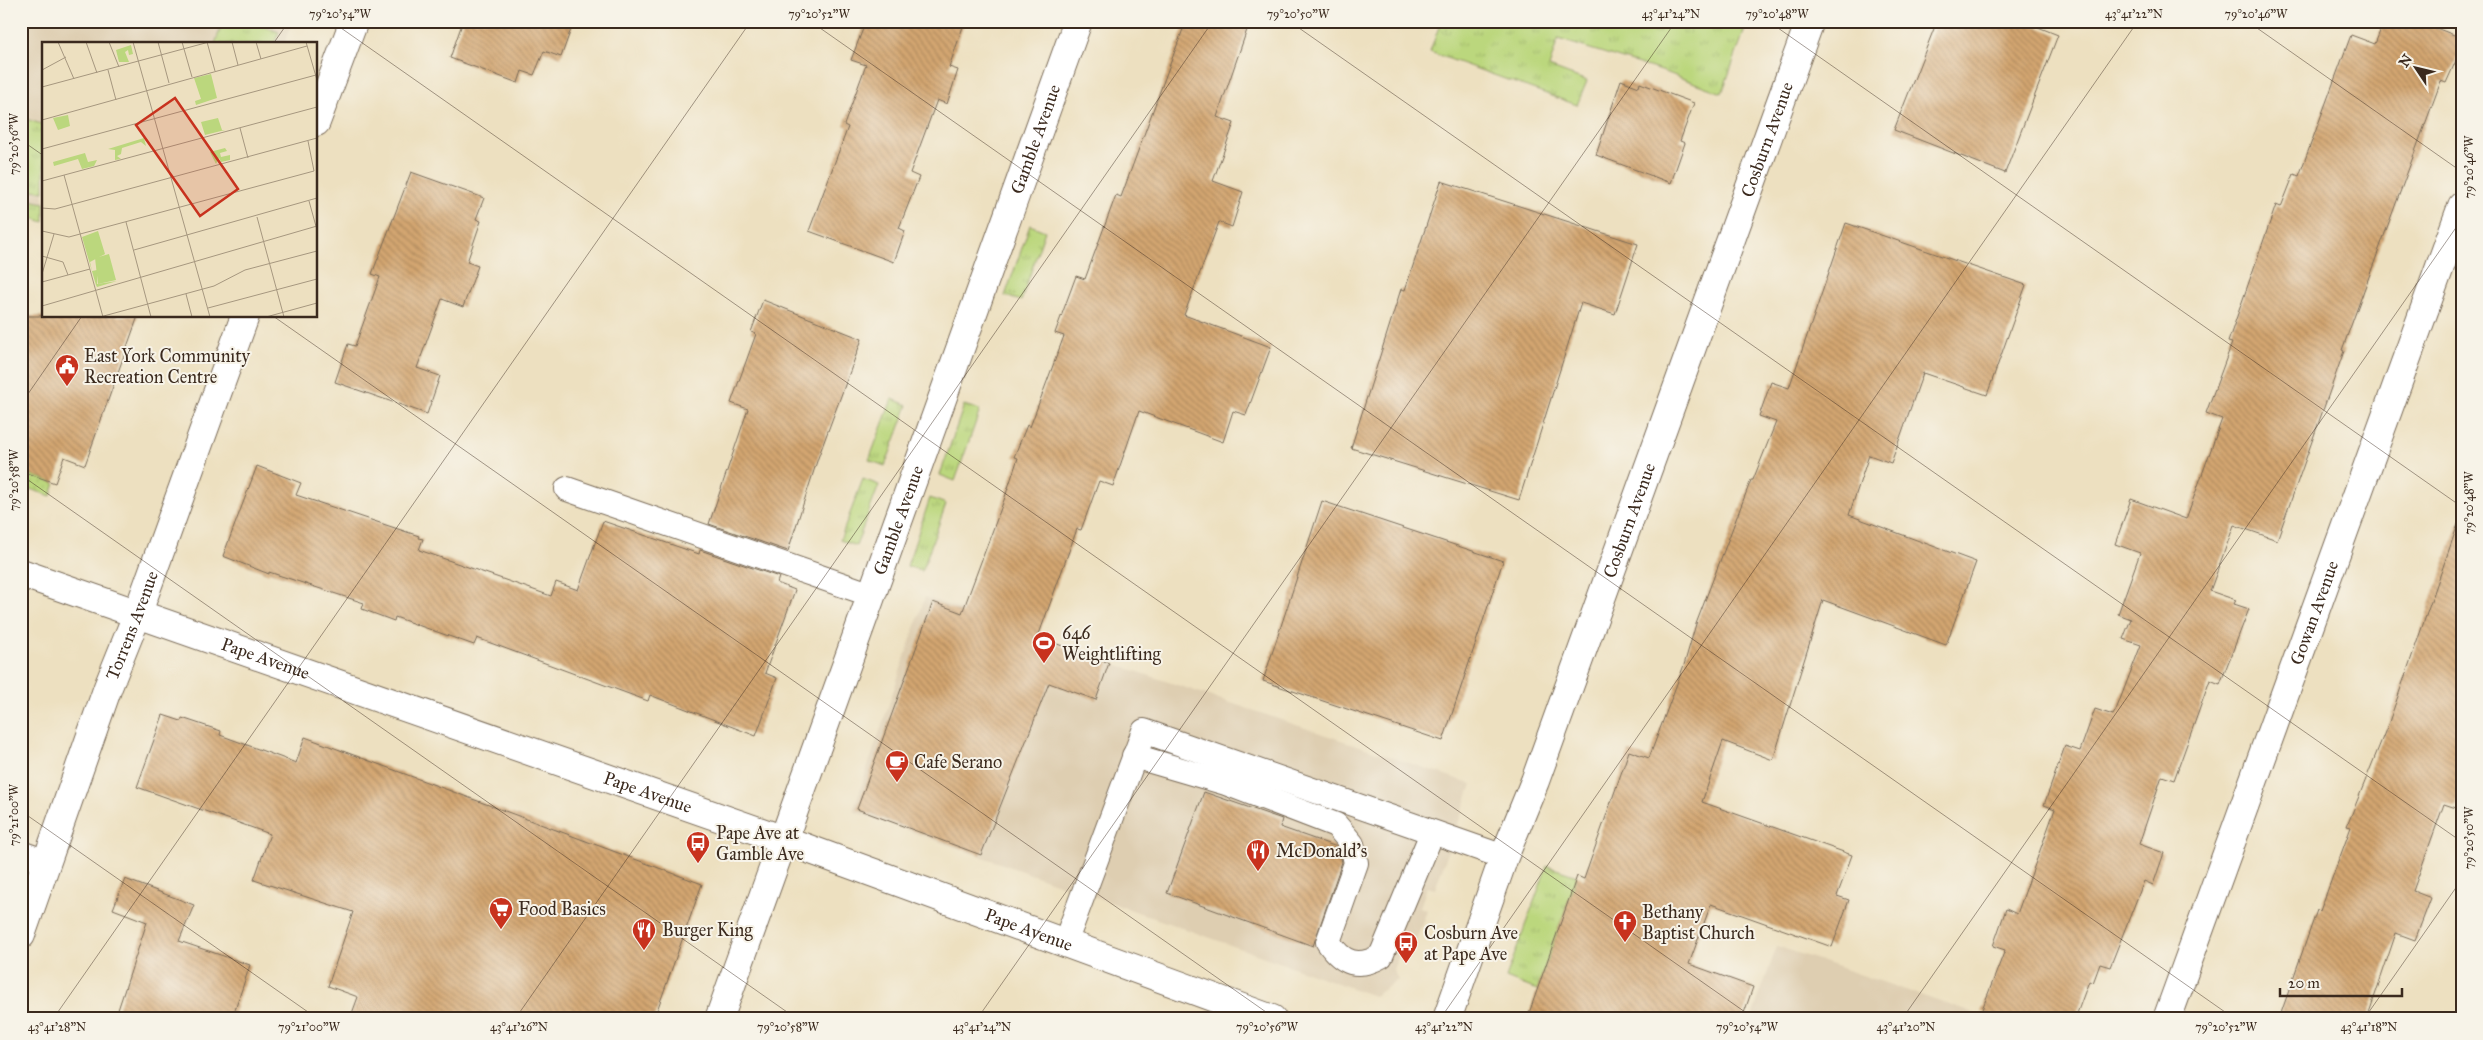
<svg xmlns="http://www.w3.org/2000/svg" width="2483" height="1040" font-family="'IM FELL Great Primer',serif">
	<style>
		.built { fill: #deceb1 }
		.grass { fill: url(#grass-tufts); stroke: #7b804e }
		.garden { fill: url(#garden-dots); stroke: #7b804e }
		.building { fill: url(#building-back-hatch) }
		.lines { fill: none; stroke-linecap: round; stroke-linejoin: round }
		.lane-casing { stroke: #796a57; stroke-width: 26 }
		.street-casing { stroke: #796a57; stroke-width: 30 }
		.secondary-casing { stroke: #796a57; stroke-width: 30 }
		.lane { stroke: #fff; stroke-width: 24 }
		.street { stroke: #fff; stroke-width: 28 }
		.secondary { stroke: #fff; stroke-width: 28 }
		.ticks { fill: none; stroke: #3b2a1e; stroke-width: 1; stroke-opacity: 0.45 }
		.labels { text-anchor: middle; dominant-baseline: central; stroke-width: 4; stroke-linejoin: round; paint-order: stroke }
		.street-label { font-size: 18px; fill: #3b2a1e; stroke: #f7f3e8 }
		.poi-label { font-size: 18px; fill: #3b2a1e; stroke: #f7f3e8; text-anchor: start }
		.inset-road { fill: none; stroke: #a6977f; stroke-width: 1 }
		.view { fill: #c8321e; fill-opacity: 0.15; stroke: #c8321e; stroke-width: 2.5 }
		.inset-edge { fill: none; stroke: #3b2a1e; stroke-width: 2.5 }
		.neatline { fill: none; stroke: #3b2a1e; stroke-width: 2 }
		.ticks-label { font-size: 12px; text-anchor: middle; fill: #3b2a1e }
	</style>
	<defs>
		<pattern id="grass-tufts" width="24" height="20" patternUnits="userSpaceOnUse" patternTransform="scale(1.25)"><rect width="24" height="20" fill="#bbd77d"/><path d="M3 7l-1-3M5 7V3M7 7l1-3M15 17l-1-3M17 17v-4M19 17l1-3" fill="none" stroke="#a2b96c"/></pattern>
		<pattern id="garden-dots" width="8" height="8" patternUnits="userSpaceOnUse" patternTransform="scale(1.25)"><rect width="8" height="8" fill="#bbd77d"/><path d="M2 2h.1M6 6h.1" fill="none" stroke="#a2b96c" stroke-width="1.8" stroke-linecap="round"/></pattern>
		<pattern id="building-back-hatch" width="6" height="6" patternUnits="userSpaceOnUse" patternTransform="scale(1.25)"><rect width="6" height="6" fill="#d3a671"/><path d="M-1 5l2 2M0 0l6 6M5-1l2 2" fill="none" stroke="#ac875c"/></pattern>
	</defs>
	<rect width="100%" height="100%" fill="#f7f3e8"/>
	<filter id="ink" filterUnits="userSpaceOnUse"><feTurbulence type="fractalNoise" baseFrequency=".02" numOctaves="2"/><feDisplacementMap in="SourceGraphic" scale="10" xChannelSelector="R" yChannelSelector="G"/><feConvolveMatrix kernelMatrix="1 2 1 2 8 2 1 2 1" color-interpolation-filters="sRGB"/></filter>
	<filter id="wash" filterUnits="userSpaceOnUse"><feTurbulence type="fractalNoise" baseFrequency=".0096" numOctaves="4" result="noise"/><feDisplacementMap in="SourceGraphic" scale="20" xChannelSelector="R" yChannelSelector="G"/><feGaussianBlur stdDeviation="1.12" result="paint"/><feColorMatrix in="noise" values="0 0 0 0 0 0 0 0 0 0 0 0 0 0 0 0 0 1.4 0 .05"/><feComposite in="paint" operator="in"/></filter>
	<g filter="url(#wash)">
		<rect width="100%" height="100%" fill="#ede0c0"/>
		<g class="built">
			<polygon points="21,21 292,21 284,44 44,44 44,222 21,214"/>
			<polygon points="925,597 1088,655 1472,784 1435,889 1427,887 1420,907 1427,910 1413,949 1401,951 1393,969 1398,980 1374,996 853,811"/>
			<polygon points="1777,946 1990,1019 1751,1019"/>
		</g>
		<g class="grass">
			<polygon points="223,21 249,21 279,32 274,44 215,44"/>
			<polygon points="1441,21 1748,21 1722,93 1665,72 1558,39 1549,67 1587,81 1577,105 1430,52"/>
			<polygon points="26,119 44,125 44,192 21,188 21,131"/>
			<polygon points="21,198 44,203 44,222 21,214"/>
			<polygon points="1030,225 1045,231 1021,301 1005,296"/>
			<polygon points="892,399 908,405 885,466 869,460"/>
			<polygon points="964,405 980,410 955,481 940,475"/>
			<polygon points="863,479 879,485 856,546 840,540"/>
			<polygon points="930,498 946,504 922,571 907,566"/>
			<polygon points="1547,866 1577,876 1537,990 1506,978"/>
		</g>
		<polygon class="garden" points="21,471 55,483 51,496 21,486"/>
		<g id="blocks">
			<g class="building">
				<polygon points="463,21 574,21 561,57 544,51 534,75 522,71 518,83 450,58"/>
				<polygon points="866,21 965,21 949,67 958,70 947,104 937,100 910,173 919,177 899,228 905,231 894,262 809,231 848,127 844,125 866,65 851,60"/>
				<polygon points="1186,21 1250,21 1217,117 1234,123 1213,181 1243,192 1232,227 1219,222 1184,315 1271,347 1246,415 1233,411 1223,442 1139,411 1113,486 1099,481 1081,530 1077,529 1038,637 1109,663 1096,700 1049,683 981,855 857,809 933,602 962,613 1004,500 1018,458 1014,457 1027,425 1030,427 1064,336 1055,333 1076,276 1085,279 1116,195 1121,197"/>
				<polygon points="1937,21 2023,21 2058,35 2005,173 1894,130"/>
				<polygon points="2384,21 2418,21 2462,38 2462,47 2446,83 2441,81 2342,350 2344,351 2277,540 2234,525 2210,591 2236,600 2234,604 2249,609 2220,684 2210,680 2174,780 2162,776 2139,844 2164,853 2153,885 2144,881 2110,967 2100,964 2093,983 2089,981 2075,1019 2000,1019 1981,1012 2005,950 1993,946 2006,909 2017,914 2055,809 2044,805 2065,746 2080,751 2095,709 2113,715 2116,710 2141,645 2123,639 2131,619 2118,614 2140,553 2115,544 2131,499 2186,519 2222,419 2206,413 2232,343 2228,342 2276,205 2281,207 2294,174 2299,176 2351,35 2375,44"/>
				<polygon points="1621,80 1639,87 1640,83 1694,103 1680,141 1685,143 1671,183 1596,155"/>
				<polygon points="411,172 484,198 476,219 481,221 467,262 478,266 463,307 442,299 417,368 440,376 427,414 335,382 348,344 355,346 380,277 372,274"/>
				<polygon points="1441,181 1638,244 1615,314 1581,303 1519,500 1351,448 1401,289 1405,290"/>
				<polygon points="1846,223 2026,285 1987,395 1923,373 1891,463 1869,455 1849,515 1976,562 1946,645 1823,600 1773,760 1723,741 1702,802 1852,855 1837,896 1849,900 1832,947 1711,904 1689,964 1753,987 1742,1019 1527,1019 1577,876 1584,879 1629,751 1649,758 1684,665 1696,624 1751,480 1753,480 1776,422 1759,416 1771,382 1789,388"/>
				<polygon points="763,300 862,339 818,458 788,551 709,524 748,409 731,403 756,334 751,332"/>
				<polygon points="21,316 138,316 85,465 64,457 55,483 21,471"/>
				<polygon points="257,466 301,483 296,495 419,536 418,538 423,539 419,550 551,596 556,582 578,590 603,521 699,554 700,550 779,577 777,583 795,590 765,673 777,678 756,736 650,695 648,701 477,638 474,645 395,617 394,621 362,609 364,603 269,572 269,574 223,556"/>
				<polygon points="1322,501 1503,561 1443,741 1263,681"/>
				<polygon points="2458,524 2462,525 2462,789 2456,808 2444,804 2413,891 2431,898 2415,940 2396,933 2367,1019 2279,1019 2317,910 2320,911 2351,827 2347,826 2389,722"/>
				<polygon points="163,715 181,721 182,718 221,731 220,735 296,763 305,737 702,884 654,1019 350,1019 358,997 328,986 353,912 254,880 270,834 137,787"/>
				<polygon points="1204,792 1282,819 1280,827 1337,847 1339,850 1342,862 1313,946 1167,893"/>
				<polygon points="125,879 194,905 179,941 250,965 232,1019 115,1019 147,922 113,909"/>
			</g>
		</g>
	</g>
	<g filter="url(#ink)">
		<use href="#blocks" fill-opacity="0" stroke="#796a57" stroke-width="1"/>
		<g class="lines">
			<g class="lane-casing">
				<g id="lane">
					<polyline points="567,489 872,595"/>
					<path d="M 1134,756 L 1226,783 L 1336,825 L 1352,844 L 1356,863 L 1328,942 C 1343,964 1358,969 1381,956 L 1432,833"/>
					<polyline points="21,853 47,862"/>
					<polyline points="1065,943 1144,731 1504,857"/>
				</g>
			</g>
			<g class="street-casing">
				<g id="street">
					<polyline points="316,122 354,21"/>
					<path id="s1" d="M 21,935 L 108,687 L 137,615 L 245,316"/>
					<path id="s2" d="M 719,1019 L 1078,21"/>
					<path id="s3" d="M 2167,1019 L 2462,206"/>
				</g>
			</g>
			<g class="secondary-casing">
				<g id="secondary">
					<path id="s4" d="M 21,573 L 784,840 L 1272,1019"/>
					<path id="s5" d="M 1447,1019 L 1504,857 L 1535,781 L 1810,21"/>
				</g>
			</g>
			<use href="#lane" class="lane"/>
			<use href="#street" class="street"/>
			<use href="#secondary" class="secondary"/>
		</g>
	</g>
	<path class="ticks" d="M 331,21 L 1755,1019M 810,21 L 2235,1019M 1289,21 L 2462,842M 1768,21 L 2462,507M 2247,21 L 2462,172M 273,44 L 289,21M 21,140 L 44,156M 273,316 L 1276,1019M 21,404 L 82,316M 21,475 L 797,1019M 21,811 L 318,1019M 53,1019 L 751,21M 515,1019 L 1213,21M 977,1019 L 1676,21M 1440,1019 L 2138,21M 1902,1019 L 2462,219M 2364,1019 L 2462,879"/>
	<defs>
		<g id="civic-pin" transform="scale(1.25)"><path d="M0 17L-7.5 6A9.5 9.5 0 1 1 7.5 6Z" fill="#c8321e" stroke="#f7f3e8"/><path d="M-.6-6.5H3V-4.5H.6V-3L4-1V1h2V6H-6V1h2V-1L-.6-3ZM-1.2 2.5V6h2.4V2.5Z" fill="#fff"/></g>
		<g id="stadium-pin" transform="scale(1.25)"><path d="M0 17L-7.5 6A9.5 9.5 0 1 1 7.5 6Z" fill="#c8321e" stroke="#f7f3e8"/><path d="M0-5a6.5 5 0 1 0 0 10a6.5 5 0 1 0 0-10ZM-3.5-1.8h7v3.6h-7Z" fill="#fff"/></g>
		<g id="cafe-pin" transform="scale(1.25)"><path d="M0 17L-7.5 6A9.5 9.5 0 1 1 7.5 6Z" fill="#c8321e" stroke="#f7f3e8"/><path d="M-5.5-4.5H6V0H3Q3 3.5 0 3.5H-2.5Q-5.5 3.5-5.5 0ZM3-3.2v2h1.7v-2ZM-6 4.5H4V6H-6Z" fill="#fff"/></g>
		<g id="bus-pin" transform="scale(1.25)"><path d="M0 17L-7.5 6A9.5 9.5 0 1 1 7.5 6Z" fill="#c8321e" stroke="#f7f3e8"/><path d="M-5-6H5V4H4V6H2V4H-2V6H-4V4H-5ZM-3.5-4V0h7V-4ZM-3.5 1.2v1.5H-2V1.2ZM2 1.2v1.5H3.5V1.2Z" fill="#fff"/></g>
		<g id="restaurant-pin" transform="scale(1.25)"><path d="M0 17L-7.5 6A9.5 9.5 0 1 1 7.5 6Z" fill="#c8321e" stroke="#f7f3e8"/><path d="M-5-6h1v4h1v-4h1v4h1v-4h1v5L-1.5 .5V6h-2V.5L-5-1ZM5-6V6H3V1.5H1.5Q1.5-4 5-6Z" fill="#fff"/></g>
		<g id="supermarket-pin" transform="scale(1.25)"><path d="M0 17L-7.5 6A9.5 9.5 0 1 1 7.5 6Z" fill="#c8321e" stroke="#f7f3e8"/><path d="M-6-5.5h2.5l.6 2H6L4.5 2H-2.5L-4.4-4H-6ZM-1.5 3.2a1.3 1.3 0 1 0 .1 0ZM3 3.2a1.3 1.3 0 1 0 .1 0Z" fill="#fff"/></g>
		<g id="church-pin" transform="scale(1.25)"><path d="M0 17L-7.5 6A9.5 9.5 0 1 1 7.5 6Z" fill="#c8321e" stroke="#f7f3e8"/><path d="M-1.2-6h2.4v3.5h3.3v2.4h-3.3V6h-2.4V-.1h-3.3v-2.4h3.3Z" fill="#fff"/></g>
	</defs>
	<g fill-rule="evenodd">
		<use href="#civic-pin" x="67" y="366"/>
		<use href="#stadium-pin" x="1044" y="643"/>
		<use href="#cafe-pin" x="897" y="762"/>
		<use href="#bus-pin" x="698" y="843"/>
		<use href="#restaurant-pin" x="1258" y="851"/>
		<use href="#supermarket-pin" x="501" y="909"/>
		<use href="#church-pin" x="1625" y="922"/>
		<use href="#restaurant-pin" x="644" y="930"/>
		<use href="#bus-pin" x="1406" y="943"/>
	</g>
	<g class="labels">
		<g class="street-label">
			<text stroke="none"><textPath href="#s2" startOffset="935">Gamble Avenue</textPath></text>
			<text stroke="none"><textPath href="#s5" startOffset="936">Cosburn Avenue</textPath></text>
			<text stroke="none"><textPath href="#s2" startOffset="530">Gamble Avenue</textPath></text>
			<text stroke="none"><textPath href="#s5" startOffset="531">Cosburn Avenue</textPath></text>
			<text stroke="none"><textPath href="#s3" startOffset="432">Gowan Avenue</textPath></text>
			<text stroke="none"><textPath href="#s1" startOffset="329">Torrens Avenue</textPath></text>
			<text stroke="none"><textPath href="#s4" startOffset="259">Pape Avenue</textPath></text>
			<text stroke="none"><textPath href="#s4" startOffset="664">Pape Avenue</textPath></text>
			<text stroke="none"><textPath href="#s4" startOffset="1069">Pape Avenue</textPath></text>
		</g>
		<g class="poi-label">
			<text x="84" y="356">East York Community<tspan x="84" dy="21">Recreation Centre</tspan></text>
			<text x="1062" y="633">646<tspan x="1062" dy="21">Weightlifting</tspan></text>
			<text x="914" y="762">Cafe Serano</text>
			<text x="716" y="833">Pape Ave at<tspan x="716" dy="21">Gamble Ave</tspan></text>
			<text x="1276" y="851">McDonald's</text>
			<text x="518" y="909">Food Basics</text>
			<text x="1642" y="912">Bethany<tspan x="1642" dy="21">Baptist Church</tspan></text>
			<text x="662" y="930">Burger King</text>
			<text x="1424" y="933">Cosburn Ave<tspan x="1424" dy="21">at Pape Ave</tspan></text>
		</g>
	</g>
	<g transform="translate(42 42)">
		<rect width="275" height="275" fill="#ede0c0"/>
		<path d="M 89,3 L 91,12 L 87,13 L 86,8 L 83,10 L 87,20 L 77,20 L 74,8 ZM 169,32 L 175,56 L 154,63 L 153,59 L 159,57 L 152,36 ZM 26,73 L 28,84 L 16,88 L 11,76 ZM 176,76 L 180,88 L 183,88 L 163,93 L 159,80 ZM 102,96 L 104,104 L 99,100 L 80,106 L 79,112 L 75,114 L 79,117 L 73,118 L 73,108 L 66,107 ZM 183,106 L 185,109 L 178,111 L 179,115 L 188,113 L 188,118 L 179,120 L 177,116 L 174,122 L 168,110 ZM 43,111 L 46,120 L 55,118 L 52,124 L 40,127 L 36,117 L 12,124 L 11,120 ZM 56,189 L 63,212 L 48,220 L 50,229 L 55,228 L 55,242 L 75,239 L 55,245 L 54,243 L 40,195 Z" fill="#bbd77d"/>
		<path d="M 67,212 L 74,238 L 56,242 L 53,216 Z" fill="#bbd77d"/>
		<path class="inset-road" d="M 16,0 L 32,37M 44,0 L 55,31M 67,0 L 77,25M 91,0 L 168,275M 116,0 L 127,41M 140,0 L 150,35M 165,0 L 173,29M 190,0 L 196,23M 214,0 L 219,17M 264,0 L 275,38M 0,28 L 24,15M 66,28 L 74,58M 0,45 L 167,0M 0,78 L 265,4M 198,86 L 206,116M 0,107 L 274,33M 22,133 L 61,275M 0,139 L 275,65M 267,159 L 275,188M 0,166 L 13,167 L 275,96M 215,175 L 242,275M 84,180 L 109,275M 0,189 L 27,195 L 272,129 L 266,99M 92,208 L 275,156M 0,214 L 21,220 L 26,233M 0,232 L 12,192M 0,240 L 48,227M 144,252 L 150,275M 0,264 L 275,184M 166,266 L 275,237M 58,275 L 172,244 L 203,228 L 275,209M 224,275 L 275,261"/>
		<path class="view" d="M 133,56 L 196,147 L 158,174 L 94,83 Z"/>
		<rect width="275" height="275" class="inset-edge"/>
	</g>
	<rect width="2483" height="1040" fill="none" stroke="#f7f3e8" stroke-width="55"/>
	<g transform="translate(2416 68) rotate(305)" stroke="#f7f3e8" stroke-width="4" paint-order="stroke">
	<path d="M0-4L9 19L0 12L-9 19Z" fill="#3b2a1e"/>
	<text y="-8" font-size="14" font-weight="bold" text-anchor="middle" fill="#3b2a1e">N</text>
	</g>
	<path d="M2280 988v8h122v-8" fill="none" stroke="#3b2a1e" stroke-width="2.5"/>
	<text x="2288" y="988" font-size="15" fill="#3b2a1e" stroke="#f7f3e8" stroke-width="4" paint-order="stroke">20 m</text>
	<rect x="28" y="28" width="2428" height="984" class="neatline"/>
	<g class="ticks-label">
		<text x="340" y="18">79°20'54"W</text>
		<text x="819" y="18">79°20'52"W</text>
		<text x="1298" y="18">79°20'50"W</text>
		<text x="1671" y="18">43°41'24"N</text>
		<text x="1777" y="18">79°20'48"W</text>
		<text x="2134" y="18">43°41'22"N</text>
		<text x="2256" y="18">79°20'46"W</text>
		<text transform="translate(14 144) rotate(-90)" y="4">79°20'56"W</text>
		<text transform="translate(2469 167) rotate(-90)" y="4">79°20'46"W</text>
		<text transform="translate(14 480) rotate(-90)" y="4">79°20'58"W</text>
		<text transform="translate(2469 503) rotate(-90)" y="4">79°20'48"W</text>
		<text transform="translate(14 815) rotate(-90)" y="4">79°21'00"W</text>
		<text transform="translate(2469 838) rotate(-90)" y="4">79°20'50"W</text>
		<text x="57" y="1031">43°41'28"N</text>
		<text x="309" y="1031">79°21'00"W</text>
		<text x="519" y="1031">43°41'26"N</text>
		<text x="788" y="1031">79°20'58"W</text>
		<text x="982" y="1031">43°41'24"N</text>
		<text x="1267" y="1031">79°20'56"W</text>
		<text x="1444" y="1031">43°41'22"N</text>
		<text x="1747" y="1031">79°20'54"W</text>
		<text x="1906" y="1031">43°41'20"N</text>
		<text x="2226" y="1031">79°20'52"W</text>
		<text x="2369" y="1031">43°41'18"N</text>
	</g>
</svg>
